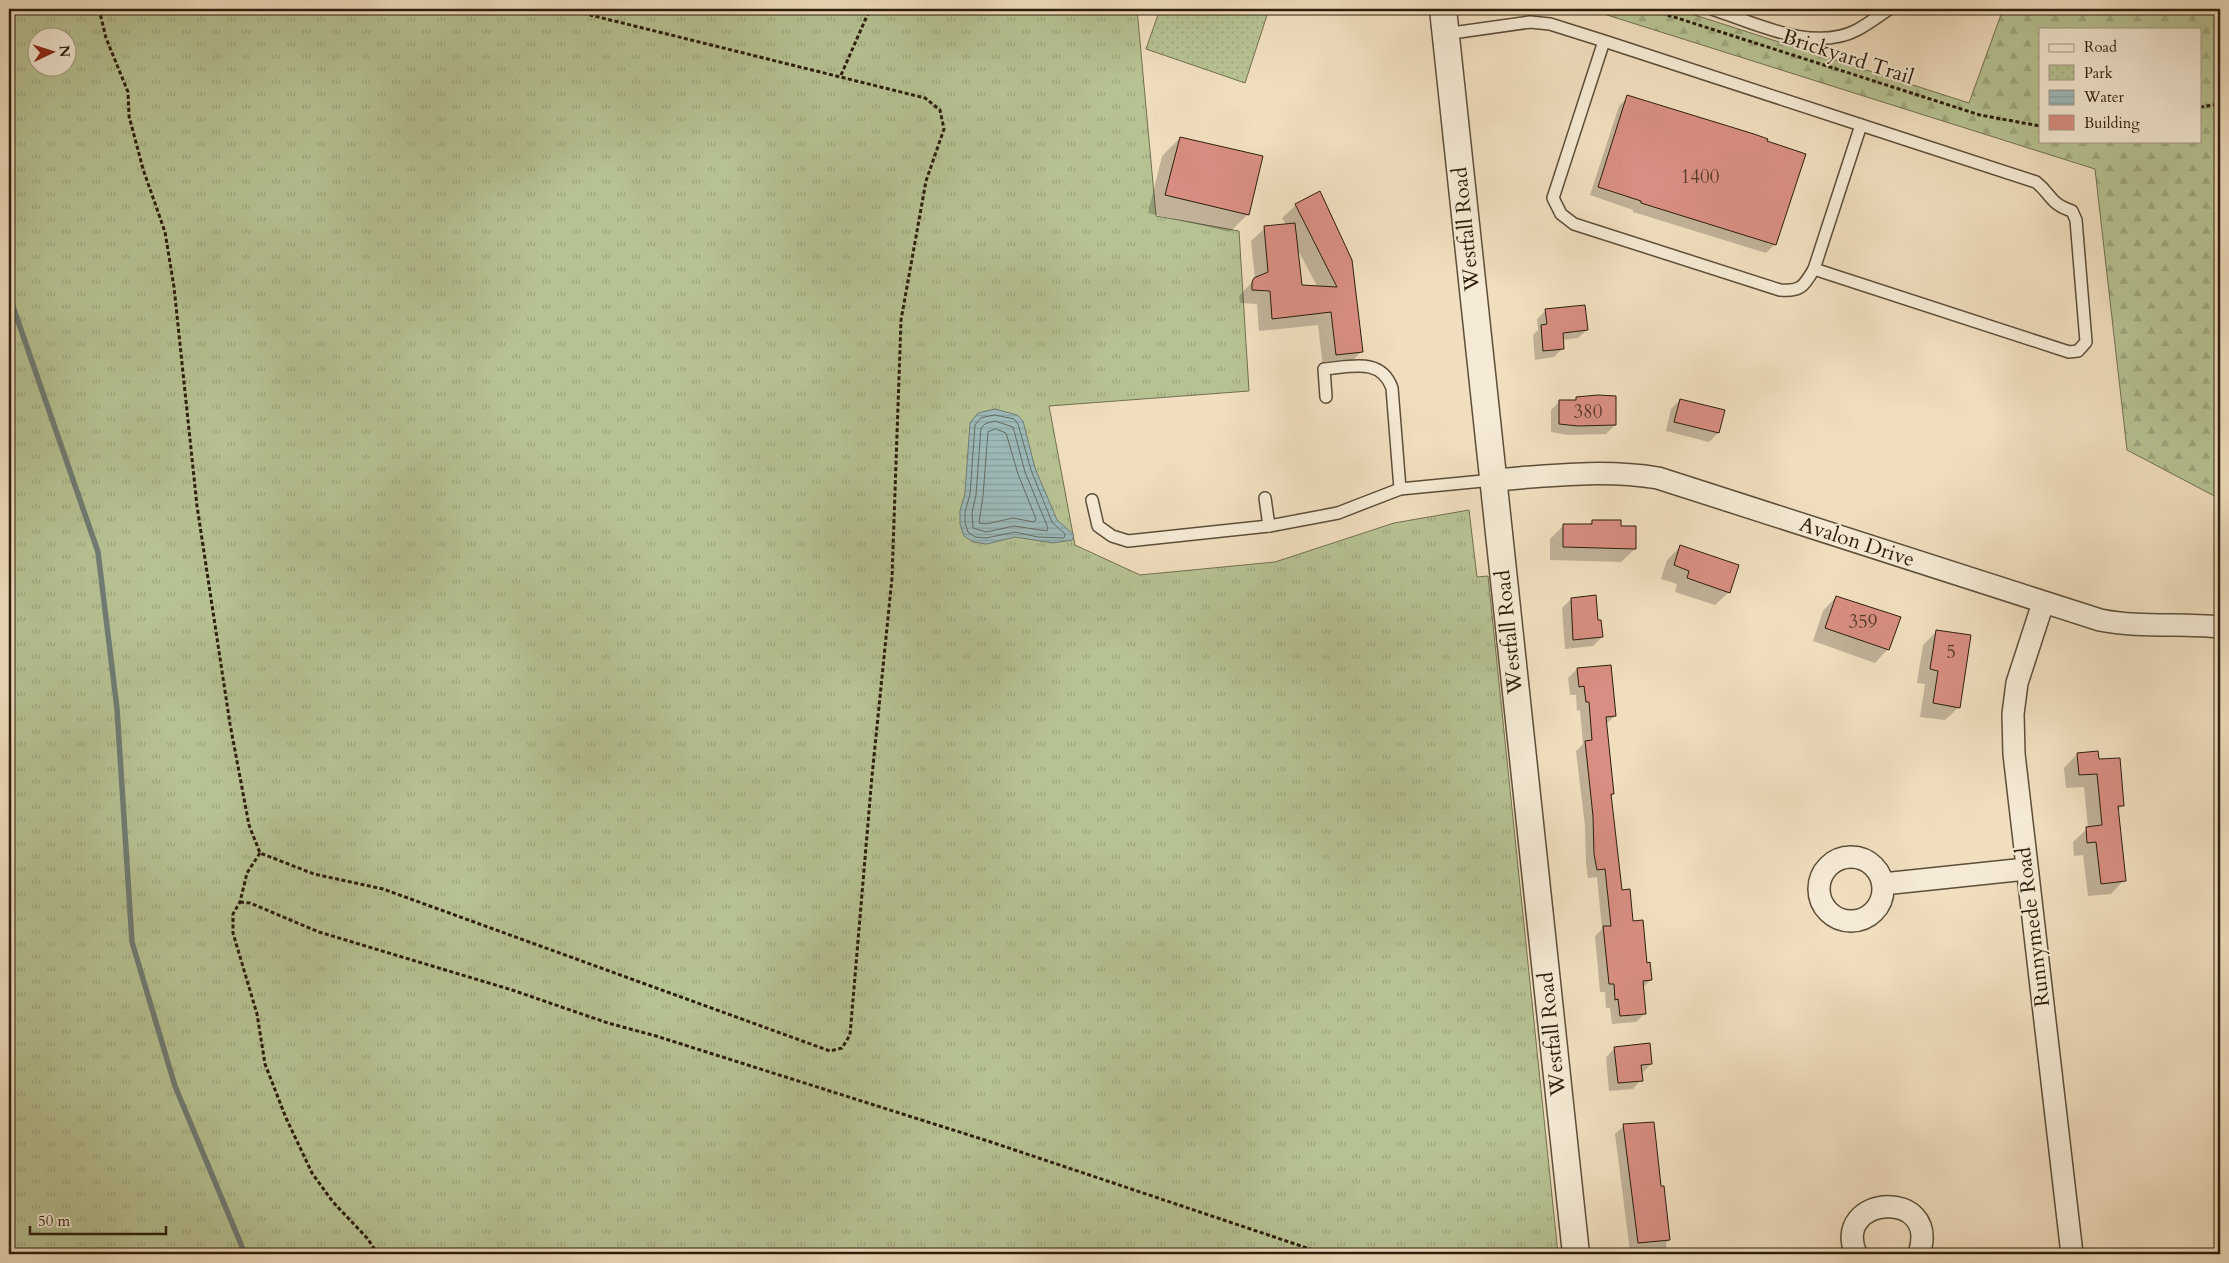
<svg xmlns="http://www.w3.org/2000/svg" width="2229" height="1263" font-family="Cardo,serif">
	<style>
		.grass { fill: url(#grass-tufts); stroke: #727050; fill-rule: evenodd }
		.forest { fill: url(#forest-firs); stroke: #727050; fill-rule: evenodd }
		.park { fill: url(#park-dots); stroke: #727050 }
		.water { fill: url(#water-rules); stroke: #707c74 }
		.shadow { fill: #0003; fill-rule: evenodd }
		.lines { fill: none; stroke-linecap: round; stroke-linejoin: round }
		.shore { stroke: #646c63; stroke-width: 1 }
		.stream { stroke: #707c74; stroke-width: 5.5 }
		.building { fill: #d88e82; stroke: #2c1e0c }
		.service-casing { stroke: #5d4e38; stroke-width: 14 }
		.minor-casing { stroke: #5d4e38; stroke-width: 24 }
		.tertiary-casing { stroke: #5d4e38; stroke-width: 29 }
		.path { stroke: #2c1e0c; stroke-width: 3; stroke-dasharray: 4 2.5; stroke-linecap: butt }
		.service { stroke: #f5ead5; stroke-width: 11 }
		.minor { stroke: #f5ead5; stroke-width: 21 }
		.tertiary { stroke: #f5ead5; stroke-width: 26 }
		.labels { text-anchor: middle; dominant-baseline: central; stroke-width: 4; stroke-linejoin: round; paint-order: stroke }
		.number-label { font-size: 19px; fill: #573a2a }
		.street-label { font-size: 21px; fill: #2c1e0c; stroke: #f5ead5 }
	</style>
	<defs>
		<pattern id="grass-tufts" width="24" height="20" patternUnits="userSpaceOnUse" patternTransform="scale(1.25)"><rect width="24" height="20" fill="#b7c293"/><path d="M3 7l-1-3M5 7V3M7 7l1-3M15 17l-1-3M17 17v-4M19 17l1-3" fill="none" stroke="#9ea67e"/></pattern>
		<pattern id="forest-firs" width="22" height="20" patternUnits="userSpaceOnUse" patternTransform="scale(1.25)"><rect width="22" height="20" fill="#b7c293"/><path d="M5 1l3.5 6h-7zM16 11l3.5 6h-7z" fill="#9ea67e"/></pattern>
		<pattern id="park-dots" width="8" height="8" patternUnits="userSpaceOnUse" patternTransform="scale(1.25)"><rect width="8" height="8" fill="#b7c293"/><path d="M2 2h.1M6 6h.1" fill="none" stroke="#9ea67e" stroke-width="1.8" stroke-linecap="round"/></pattern>
		<pattern id="water-rules" width="6" height="5" patternUnits="userSpaceOnUse" patternTransform="scale(1.25)"><rect width="6" height="5" fill="#9dbaba"/><path d="M0 2.5h6" fill="none" stroke="#879f9f"/></pattern>
	</defs>
	<rect width="100%" height="100%" fill="#f0debe"/>
	<filter id="stains"><feTurbulence type="fractalNoise" baseFrequency=".004" numOctaves="4"/><feColorMatrix values="0 0 0 0 .2 0 0 0 0 .09 0 0 0 0 .02 0 0 0 .5 -.17"/></filter>
	<radialGradient id="worn" r=".72"><stop offset=".6" stop-color="#630" stop-opacity="0"/><stop offset="1" stop-color="#630" stop-opacity=".3"/></radialGradient>
	<path class="grass" d="M 9,9 L 1137,9 L 1156,216 L 1239,231 L 1249,391 L 1049,406 L 1075,545 L 1140,575 L 1275,562 L 1394,523 L 1469,510 L 1477,577 L 1488,576 L 1558,1254 L 9,1254 ZM 38,38 L 68,38 L 68,68 L 38,68 Z"/>
	<path class="forest" d="M 1588,9 L 1676,9 L 1969,103 L 2003,9 L 2220,9 L 2220,499 L 2127,450 L 2095,169 ZM 2040,29 L 2200,29 L 2200,141 L 2040,141 Z"/>
	<polygon class="park" points="1160,9 1269,9 1245,83 1146,49"/>
	<polygon class="water" points="995,409 1017,415 1023,421 1035,468 1057,520 1074,535 1072,540 1053,543 1015,537 987,544 973,542 964,536 960,524 960,511 965,493 970,423 978,413"/>
	<g class="shadow">
		<polygon points="1628,97 1775,244 1766,253 1633,212 1633,210 1590,195 1619,106"/>
		<polygon points="1180,138 1248,214 1230,232 1148,213 1162,156"/>
		<path d="M 1320,192 L 1361,352 L 1348,365 L 1323,368 L 1318,325 L 1259,331 L 1257,304 L 1240,303 L 1239,296 L 1255,279 L 1251,241 L 1265,228 L 1286,225 L 1282,218 L 1296,205 ZM 1296,246 L 1318,288 L 1301,286 Z"/>
		<polygon points="1546,310 1587,330 1578,338 1562,340 1563,348 1554,357 1535,360 1533,335 1538,330 1537,319"/>
		<polygon points="1615,397 1615,425 1606,434 1568,435 1551,432 1551,410 1560,401"/>
		<polygon points="1680,400 1718,433 1709,442 1666,431 1671,409"/>
		<polygon points="1592,521 1620,527 1635,549 1621,562 1550,560 1550,539 1564,525 1588,525"/>
		<polygon points="1681,546 1729,592 1715,605 1675,592 1677,584 1661,579 1667,560"/>
		<polygon points="1836,597 1888,649 1875,663 1813,641 1823,611"/>
		<polygon points="1571,599 1597,622 1602,637 1593,646 1565,649 1562,608"/>
		<polygon points="1937,631 1959,707 1945,720 1920,717 1925,684 1917,683 1923,645"/>
		<polygon points="1577,669 1615,716 1605,725 1613,794 1610,796 1621,891 1651,980 1642,988 1645,1013 1636,1022 1612,1024 1610,1008 1606,1008 1605,992 1600,992 1595,936 1602,929 1597,877 1588,878 1586,863 1585,826 1576,751 1583,744 1580,710 1577,711 1576,695 1570,695 1568,678"/>
		<polygon points="2077,754 2097,761 2123,805 2117,811 2124,880 2111,894 2088,896 2083,855 2074,856 2073,842 2088,828 2084,787 2066,788 2064,768"/>
		<polygon points="1615,1048 1651,1064 1642,1073 1641,1080 1633,1089 1609,1091 1606,1057"/>
		<polygon points="1624,1126 1659,1187 1669,1240 1666,1243 1667,1254 1636,1254 1636,1251 1630,1252 1615,1134"/>
	</g>
	<g class="lines">
		<g class="shore">
			<polygon points="995,415 1014,419 1018,424 1031,470 1052,522 1065,534 1064,538 1038,537 1015,532 986,538 975,537 968,532 965,523 965,512 970,494 975,425 981,418"/>
			<polygon points="995,421 1013,427 1025,472 1048,528 1047,531 1014,526 986,532 973,528 972,513 976,495 981,428 985,424"/>
			<polygon points="996,429 1006,433 1018,474 1036,519 1034,522 1013,518 986,524 979,523 983,496 988,432"/>
		</g>
		<polyline class="stream" points="9,295 98,552 117,709 132,942 175,1086 245,1254"/>
	</g>
	<g class="building">
		<polygon points="1627,95 1754,134 1768,139 1767,141 1806,154 1776,245 1641,203 1641,201 1598,187"/>
		<polygon points="1180,137 1263,156 1249,215 1165,195"/>
		<polygon points="1320,191 1352,260 1363,352 1336,355 1331,312 1272,319 1270,291 1252,290 1252,282 1254,278 1268,272 1264,226 1295,223 1302,285 1337,287 1295,204"/>
		<polygon points="1585,305 1588,330 1563,333 1564,349 1543,351 1541,325 1547,324 1545,309"/>
		<polygon points="1598,395 1616,396 1616,425 1578,426 1559,424 1559,400 1576,400 1576,397"/>
		<polygon points="1680,399 1725,410 1719,433 1674,422"/>
		<polygon points="1592,520 1621,520 1621,526 1636,526 1636,549 1563,547 1563,524 1592,524"/>
		<polygon points="1680,545 1739,565 1730,593 1687,578 1689,571 1674,565"/>
		<polygon points="1596,595 1598,620 1601,620 1603,637 1573,640 1571,598"/>
		<polygon points="1836,596 1901,617 1889,650 1825,628"/>
		<polygon points="1936,630 1971,635 1960,708 1933,703 1938,671 1930,669"/>
		<polygon points="1611,665 1616,716 1606,717 1614,794 1611,794 1622,890 1630,889 1633,921 1643,920 1647,963 1650,962 1652,980 1643,981 1646,1014 1620,1016 1618,999 1615,1000 1614,984 1609,984 1603,926 1611,926 1605,869 1597,870 1594,854 1593,816 1585,741 1592,740 1589,702 1586,702 1584,686 1579,687 1577,668"/>
		<polygon points="2098,751 2099,759 2120,758 2124,806 2118,806 2126,881 2101,884 2096,842 2087,843 2086,827 2102,825 2097,774 2079,775 2077,753"/>
		<polygon points="1650,1043 1652,1064 1641,1065 1643,1081 1618,1083 1614,1047"/>
		<polygon points="1654,1122 1661,1186 1664,1186 1670,1240 1638,1243 1623,1124"/>
	</g>
	<g class="lines">
		<g class="service-casing">
			<g id="service">
				<path d="M 1712,9 C 1755,23 1813,53 1857,30 C 1868,24 1879,16 1889,9"/>
				<path d="M 1445,34 L 1530,22 L 1550,24 L 1604,41 L 1553,198 L 1561,214 L 1574,224 L 1780,290 C 1801,292 1804,286 1814,269 L 1861,125 L 1604,41"/>
				<path d="M 1814,269 L 2069,352 L 2078,351 L 2086,342 L 2076,220 L 2072,211 C 2050,204 2052,195 2036,182 L 1861,125"/>
				<path d="M 1326,397 L 1324,369 C 1351,367 1381,357 1392,388 L 1400,489"/>
				<polyline points="1265,498 1269,526"/>
				<polyline points="1092,500 1098,526 1112,536 1128,541 1269,526 1338,513 1400,489 1493,480"/>
			</g>
		</g>
		<g class="minor-casing">
			<g id="minor">
				<path d="M 1493,480 C 1548,476 1602,469 1658,478 L 2100,620 C 2140,628 2180,623 2220,627"/>
				<polyline points="2043,603 2017,683 2013,714 2014,754 2072,1254"/>
				<circle cx="1851" cy="889" r="32"/>
				<polyline points="1883,884 2026,869"/>
				<path d="M 1856,1254 C 1831,1195 1941,1187 1919,1254"/>
			</g>
		</g>
		<g class="tertiary-casing">
			<polyline id="tertiary" points="1443,9 1576,1254"/>
		</g>
		<g class="path">
			<polyline points="99,9 106,38 128,92 129,116 143,169 165,232 174,287 197,506 230,724 249,825 260,853 314,874 383,889 830,1051 842,1048 850,1035 872,776 892,578 901,320 926,181 944,129 940,110 925,98 566,9"/>
			<polyline points="1649,9 1980,115 2040,126"/>
			<polyline points="841,75 870,9"/>
			<polyline points="2200,107 2220,104"/>
			<polyline points="260,853 247,873 240,902 233,914 233,933 257,1014 265,1064 286,1118 312,1173 333,1202 367,1238 378,1254"/>
			<polyline points="240,902 250,903 319,932 512,990 608,1023 656,1036 991,1142 1325,1254"/>
		</g>
		<use href="#service" class="service"/>
		<use href="#minor" class="minor"/>
		<use href="#tertiary" class="tertiary"/>
	</g>
	<g class="labels">
		<g class="number-label">
			<text x="1700" y="177">1400</text>
			<text x="1588" y="412">380</text>
			<text x="1863" y="622">359</text>
			<text x="1951" y="652">5</text>
		</g>
		<g class="street-label">
			<text transform="translate(1848 57) rotate(18)">Brickyard Trail</text>
			<text transform="translate(1466 229) rotate(-96)">Westfall Road</text>
			<text transform="translate(1857 542) rotate(18)">Avalon Drive</text>
			<text transform="translate(1509 632) rotate(-96)">Westfall Road</text>
			<text transform="translate(2033 927) rotate(-97)">Runnymede Road</text>
			<text transform="translate(1552 1034) rotate(-96)">Westfall Road</text>
		</g>
	</g>
	<rect width="2229" height="1263" fill="none" stroke="#f0debe" stroke-width="30"/>
	<rect x="10" y="10" width="2209" height="1243" fill="none" stroke="#2c1e0c" stroke-width="2.5"/>
	<rect x="15" y="15" width="2199" height="1233" fill="none" stroke="#2c1e0c"/>
	<rect x="2039" y="28" width="162" height="115" fill="#f5ead5" stroke="#a59885"/>
	<rect x="2049" y="44" width="25" height="8" fill="#f5ead5" stroke="#a59885"/>
	<text x="2084" y="52" font-size="15" fill="#2c1e0c">Road</text>
	<rect x="2049" y="65" width="25" height="15" fill="url(#park-dots)" stroke="#a59885"/>
	<text x="2084" y="78" font-size="15" fill="#2c1e0c">Park</text>
	<rect x="2049" y="90" width="25" height="15" fill="url(#water-rules)" stroke="#a59885"/>
	<text x="2084" y="102" font-size="15" fill="#2c1e0c">Water</text>
	<rect x="2049" y="115" width="25" height="15" fill="#d88e82" stroke="#a59885"/>
	<text x="2084" y="128" font-size="15" fill="#2c1e0c">Building</text>
	<g transform="translate(52 52) rotate(86)"><circle r="24" fill="#f5ead5" stroke="#a59885"/>
	<path d="M0-4L9 19L0 12L-9 19Z" fill="#8f2418"/>
	<text y="-8" font-size="14" font-weight="bold" text-anchor="middle" fill="#2c1e0c">N</text>
	</g>
	<path d="M30 1226v8h136v-8" fill="none" stroke="#2c1e0c" stroke-width="2.5"/>
	<text x="38" y="1226" font-size="15" fill="#2c1e0c" stroke="#f5ead5" stroke-width="4" paint-order="stroke">50 m</text>
	<rect width="100%" height="100%" filter="url(#stains)"/>
	<rect width="100%" height="100%" fill="url(#worn)"/>
</svg>
